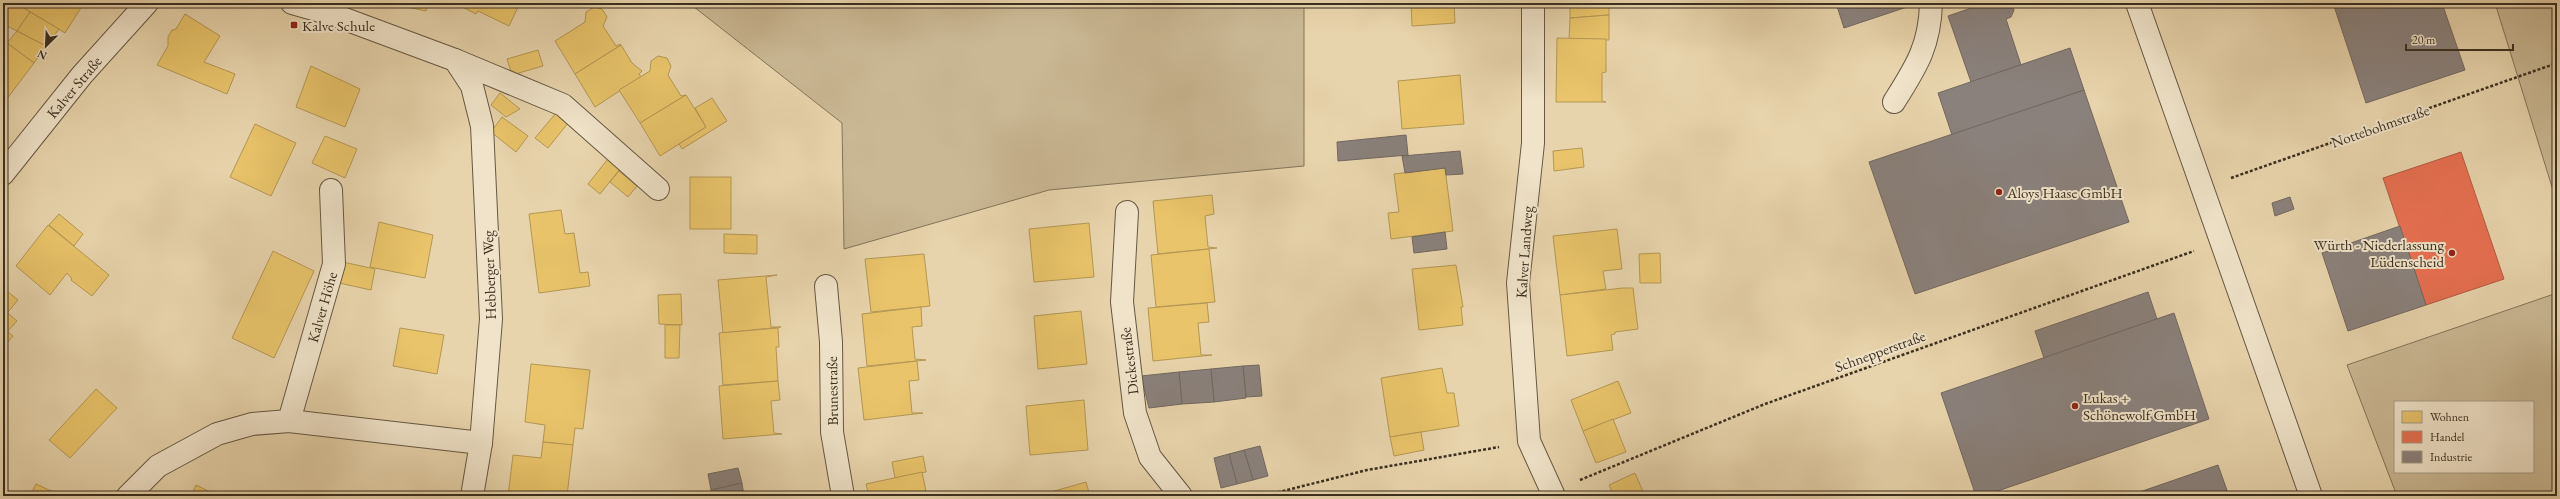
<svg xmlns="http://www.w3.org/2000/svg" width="2560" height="499" font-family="'EB Garamond',serif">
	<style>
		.green { fill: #cab894; stroke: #82745a; fill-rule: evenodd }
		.homes { fill: #e9c46a; stroke: #b49754 }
		.shops { fill: #e76f51; stroke: #b35c42 }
		.industry { fill: #8a817c; stroke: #726860 }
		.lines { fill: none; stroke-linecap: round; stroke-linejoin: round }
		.minor-casing { stroke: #665842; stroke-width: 24 }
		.path { stroke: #3a2f1f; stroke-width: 2.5; stroke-dasharray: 3 2; stroke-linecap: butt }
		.minor { stroke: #f0e3c9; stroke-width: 22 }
		.poi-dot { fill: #8f2418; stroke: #f0e3c9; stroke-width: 1.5 }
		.labels { text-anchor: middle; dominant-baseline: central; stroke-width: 4; stroke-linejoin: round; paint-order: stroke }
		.poi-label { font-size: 15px; fill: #3a2f1f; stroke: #f0e3c9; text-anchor: start }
		.street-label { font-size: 15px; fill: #3a2f1f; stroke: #f0e3c9 }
	</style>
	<rect width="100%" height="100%" fill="#e8d4ac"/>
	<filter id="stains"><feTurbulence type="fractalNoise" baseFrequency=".005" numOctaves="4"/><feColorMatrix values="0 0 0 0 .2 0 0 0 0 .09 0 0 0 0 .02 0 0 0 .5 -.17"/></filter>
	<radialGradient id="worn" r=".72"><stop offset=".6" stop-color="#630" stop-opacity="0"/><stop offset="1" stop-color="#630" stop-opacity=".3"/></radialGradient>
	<g class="green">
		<polygon points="689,3 1304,3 1304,166 1049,190 844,249 842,123"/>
		<polygon points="2495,3 2557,3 2557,203"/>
		<path d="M 2557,293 L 2557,496 L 2397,496 L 2347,365 ZM 2395,402 L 2533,402 L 2533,472 L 2395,472 Z"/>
	</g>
	<g class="homes">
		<polygon points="3,3 27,3 24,8 30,12 17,31 3,24 3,16 7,7"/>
		<polygon points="27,3 84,3 65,33 24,8"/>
		<polygon points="408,3 427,3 426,11 407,7"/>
		<polygon points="455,3 520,3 509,26 478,11 476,14"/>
		<polygon points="1411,3 1454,3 1455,23 1412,26"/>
		<polygon points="1570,3 1609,3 1609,15 1570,18"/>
		<polygon points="3,5 7,7 3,16"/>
		<polygon points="594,7 602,9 607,17 603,26 616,46 620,44 621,45 575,74 555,41 585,22 586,12"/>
		<polygon points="30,12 59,29 46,46 17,31"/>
		<polygon points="185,14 220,36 204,62 235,74 227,94 157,65 168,46 168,37 172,30 176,29"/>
		<polygon points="1609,15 1609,40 1569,39 1570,18"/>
		<polygon points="17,31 46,46 34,63 7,43"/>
		<polygon points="1557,38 1606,39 1606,72 1602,73 1602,101 1606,102 1556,102"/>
		<polygon points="3,40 34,63 3,104"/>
		<polygon points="621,45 632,63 642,71 639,74 641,77 595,107 575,74"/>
		<polygon points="538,50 543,66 512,75 507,59"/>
		<polygon points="658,56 667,58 671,66 668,75 681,96 686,95 640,123 619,90 650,71 651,61"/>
		<polygon points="311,66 360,89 345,127 296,107"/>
		<polygon points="1460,75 1464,124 1402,129 1398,81"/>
		<polygon points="500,93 520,109 506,117 491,105"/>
		<polygon points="686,95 706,127 660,156 640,123"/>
		<polygon points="712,98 727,121 682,149 679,144 706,127 695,108"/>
		<polygon points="556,113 568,123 548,148 535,138"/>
		<polygon points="502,117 528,136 516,152 491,132"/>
		<polygon points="255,124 296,143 271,196 230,177"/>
		<polygon points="325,136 357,149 345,178 312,163"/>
		<polygon points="1582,148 1584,167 1554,171 1553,151"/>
		<polygon points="608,159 620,169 600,194 588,184"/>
		<polygon points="1445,168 1453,231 1391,239 1388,213 1399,212 1394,174"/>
		<polygon points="619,171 637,186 628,197 610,182"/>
		<rect x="690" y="177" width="41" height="52"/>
		<polygon points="1212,195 1214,214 1205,216 1208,247 1217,248 1158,254 1153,201"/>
		<polygon points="561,210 565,234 574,233 580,273 588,272 590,286 539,293 529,214"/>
		<polygon points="59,214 83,234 74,246 49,225"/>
		<polygon points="379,222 433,235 425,278 370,267"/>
		<polygon points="1089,223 1094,277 1034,282 1029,229"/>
		<polygon points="48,225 109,275 92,296 71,280 72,279 67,273 50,295 16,266"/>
		<polygon points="1617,229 1622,269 1603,271 1606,289 1560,295 1553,236"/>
		<polygon points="724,234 757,235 757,254 724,253"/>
		<polygon points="1209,249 1215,302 1156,307 1151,255"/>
		<polygon points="273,251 314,271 274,358 232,338"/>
		<polygon points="1660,253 1661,283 1640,283 1639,254"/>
		<polygon points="924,254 930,306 871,312 865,259"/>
		<polygon points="343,262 375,269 371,290 339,283"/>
		<polygon points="1456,265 1463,307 1461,307 1463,325 1419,330 1412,269"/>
		<polygon points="777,275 766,277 771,327 781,327 723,333 718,280"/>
		<polygon points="3,288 18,300 8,312 3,307"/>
		<polygon points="1623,288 1633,288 1638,329 1615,332 1615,334 1611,335 1613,350 1567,356 1560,295"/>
		<polygon points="681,294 682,325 659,324 658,295"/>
		<polygon points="1207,303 1209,322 1198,323 1201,355 1212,355 1153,361 1148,308"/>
		<polygon points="921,307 922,326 912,327 915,359 926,360 867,366 862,314"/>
		<polygon points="3,309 17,321 7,332 3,328"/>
		<polygon points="1081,311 1087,364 1038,369 1034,316"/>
		<polygon points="665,325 680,325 679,358 665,358"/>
		<polygon points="3,328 13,336 3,348"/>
		<polygon points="400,328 444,335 437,374 393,366"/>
		<polygon points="778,328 779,347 776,347 778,381 723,385 719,333"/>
		<polygon points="917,361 919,380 909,381 912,413 923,413 864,420 858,368"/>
		<polygon points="531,364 590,370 583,429 575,428 573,445 543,442 545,425 525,422"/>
		<polygon points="3,368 8,372 3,379"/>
		<polygon points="1442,368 1447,393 1454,393 1459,426 1390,437 1381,378"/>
		<polygon points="778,381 780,400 771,401 774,433 782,434 723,439 719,386"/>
		<polygon points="1618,381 1631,413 1583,431 1571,400"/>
		<polygon points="96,389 117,408 70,458 49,440"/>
		<polygon points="1084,400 1088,450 1030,455 1026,406"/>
		<polygon points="1613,419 1626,452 1596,463 1583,431"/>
		<polygon points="1421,432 1424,450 1394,456 1390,437"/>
		<polygon points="543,442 573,445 567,496 508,496 513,455 541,458"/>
		<polygon points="923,456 926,472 895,478 892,462"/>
		<polygon points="922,472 927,496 869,496 866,484"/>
		<polygon points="1635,473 1644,494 1614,496 1609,485"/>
		<polygon points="1086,482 1090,496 1037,496"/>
		<polygon points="36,484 62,496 30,496"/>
		<polygon points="196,485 218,496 191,496"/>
	</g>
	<polygon class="shops" points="2461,152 2504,279 2426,305 2383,178"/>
	<g class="industry">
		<polygon points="1836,3 1913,3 1913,5 1844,28"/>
		<polygon points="1976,3 2012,3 2014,10 2011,17 2006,19 2021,65 1971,82 1948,16 1977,6"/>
		<polygon points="2333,3 2442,3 2465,70 2366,103"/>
		<polygon points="2070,48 2084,90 1952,135 1938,93"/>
		<polygon points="2084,90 2129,222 1915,294 1869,162"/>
		<polygon points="1406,135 1408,155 1338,161 1337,142"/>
		<polygon points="1460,151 1463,174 1446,175 1445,168 1405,173 1402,156"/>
		<polygon points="2290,197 2294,209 2275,216 2272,203"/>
		<polygon points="2400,226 2426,305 2348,331 2322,253"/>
		<polygon points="1445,232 1447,249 1414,253 1412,237"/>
		<polygon points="2148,292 2157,319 2044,358 2035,331"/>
		<polygon points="2174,313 2209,419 1983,496 1976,496 1941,393"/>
		<polygon points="1259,365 1262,396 1246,397 1243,366"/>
		<polygon points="1243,366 1246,398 1214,402 1211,369"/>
		<polygon points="1211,369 1214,402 1182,404 1179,372"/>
		<polygon points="1179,372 1182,404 1149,408 1141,376"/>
		<polygon points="1260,446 1268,476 1253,480 1244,450"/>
		<polygon points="1244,450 1253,480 1237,484 1229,454"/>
		<polygon points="1229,454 1237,484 1221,488 1214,458"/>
		<polygon points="2218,465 2229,496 2128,496"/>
		<polygon points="738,468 742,483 711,490 708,474"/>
		<polygon points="742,483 744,496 712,496 711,490"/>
	</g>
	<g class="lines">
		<g class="minor-casing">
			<g id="minor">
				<polyline points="292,3 334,15 455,60 472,86 482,126 491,319 481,443 472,496"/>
				<polyline points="1533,3 1533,143 1518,283 1529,441 1554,496"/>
				<polyline points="2137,3 2311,496"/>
				<polyline points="455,60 563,105 658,189"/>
				<path d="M 1894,102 C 1916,67 1930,46 1931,3"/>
				<polyline points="3,174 82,75 147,3"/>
				<polyline points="1127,212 1122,302 1135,413 1150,457 1181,496"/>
				<polyline points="826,286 831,342 832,432 843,496"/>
				<polyline points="289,421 334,264 331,190"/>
				<polyline points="128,496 158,466 217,434 252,424 289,421 481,443"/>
			</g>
		</g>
		<g class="path">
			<polyline points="2231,178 2557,63"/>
			<polyline points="1580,480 1765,404 2194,251"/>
			<polyline points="1263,496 1367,470 1499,447"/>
		</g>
		<use href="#minor" class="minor"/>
	</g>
	<g class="poi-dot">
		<rect x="290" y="21" width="8" height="8" rx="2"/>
		<circle cx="1999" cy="192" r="4"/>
		<circle cx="2452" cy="253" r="4"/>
		<circle cx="2075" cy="406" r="4"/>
	</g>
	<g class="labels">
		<g class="poi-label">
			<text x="302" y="25">Kalve Schule</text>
			<text x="2007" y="192">Aloys Haase GmbH</text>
			<text x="2444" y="244" text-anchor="end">Würth - Niederlassung<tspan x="2444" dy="17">Lüdenscheid</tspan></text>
			<text x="2083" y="397">Lukas +<tspan x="2083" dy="17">Schönewolf GmbH</tspan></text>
		</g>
		<g class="street-label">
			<text transform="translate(74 87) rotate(-50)">Kalver Straße</text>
			<text transform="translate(2380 126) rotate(-19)">Nottebohmstraße</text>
			<text transform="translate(1524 252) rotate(-86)">Kalver Landweg</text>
			<text transform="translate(489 275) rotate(-92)">Hebberger Weg</text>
			<text transform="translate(322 307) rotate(-74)">Kalver Höhe</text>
			<text transform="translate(1880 351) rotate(-20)">Schnepperstraße</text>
			<text transform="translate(1129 361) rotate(-97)">Dickestraße</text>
			<text transform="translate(832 391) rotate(-91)">Brunestraße</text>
		</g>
	</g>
	<rect width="2560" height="499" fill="none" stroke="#e8d4ac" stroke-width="16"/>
	<rect x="4" y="4" width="2552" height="491" fill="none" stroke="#3a2f1f" stroke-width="2"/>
	<rect x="8" y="8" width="2544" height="483" fill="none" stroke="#3a2f1f"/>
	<rect x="2394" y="401" width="140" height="72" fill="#f0e3c9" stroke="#a79b85"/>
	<rect x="2402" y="411" width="20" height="12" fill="#e9c46a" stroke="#a79b85"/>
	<text x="2430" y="421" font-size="12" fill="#3a2f1f">Wohnen</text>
	<rect x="2402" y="431" width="20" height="12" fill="#e76f51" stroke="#a79b85"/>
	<text x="2430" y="441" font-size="12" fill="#3a2f1f">Handel</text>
	<rect x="2402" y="451" width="20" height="12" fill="#8a817c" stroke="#a79b85"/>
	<text x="2430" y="461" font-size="12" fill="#3a2f1f">Industrie</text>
	<g transform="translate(46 46) rotate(204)" stroke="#f0e3c9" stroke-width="3" paint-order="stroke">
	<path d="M0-3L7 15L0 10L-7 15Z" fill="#3a2f1f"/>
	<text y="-6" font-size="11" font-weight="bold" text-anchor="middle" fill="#3a2f1f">N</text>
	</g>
	<path d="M2406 44v6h107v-6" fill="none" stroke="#3a2f1f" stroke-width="2"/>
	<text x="2412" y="44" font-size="12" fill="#3a2f1f" stroke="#f0e3c9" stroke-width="3" paint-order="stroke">20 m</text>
	<rect width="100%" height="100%" filter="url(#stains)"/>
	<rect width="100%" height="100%" fill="url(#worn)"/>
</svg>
